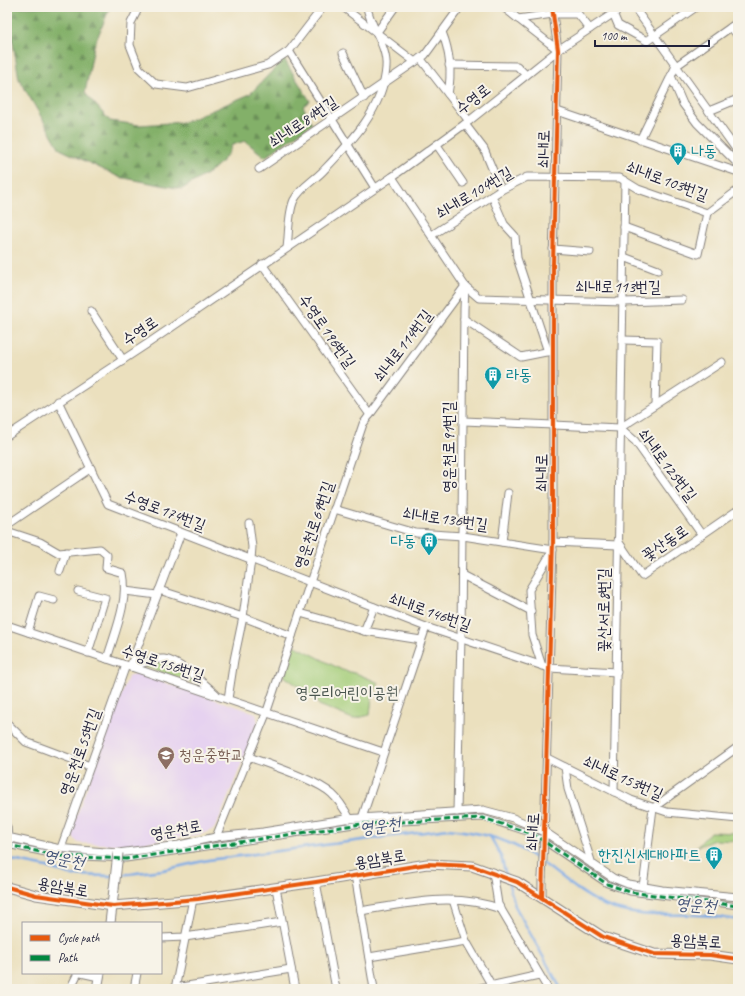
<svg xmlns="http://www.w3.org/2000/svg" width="745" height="996" font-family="Caveat,'Poor Story',sans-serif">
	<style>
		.built { fill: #e6d2f0 }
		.forest { fill: url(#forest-firs); stroke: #526952 }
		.park { fill: #a4cd79; stroke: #63785a }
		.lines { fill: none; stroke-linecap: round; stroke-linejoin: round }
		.stream { stroke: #7dabe7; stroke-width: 2.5 }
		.pedestrian-casing { stroke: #86817c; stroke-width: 7 }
		.minor-casing { stroke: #86817c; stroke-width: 9 }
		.tertiary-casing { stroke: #86817c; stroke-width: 11 }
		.pedestrian { stroke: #fff; stroke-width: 5 }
		.minor { stroke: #fff; stroke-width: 7 }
		.tertiary { stroke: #fff; stroke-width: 9 }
		.minor-bridge-casing { stroke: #86817c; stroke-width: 9; stroke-linecap: butt }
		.tertiary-bridge-casing { stroke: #86817c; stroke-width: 11; stroke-linecap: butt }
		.minor-bridge { stroke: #fff; stroke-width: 7 }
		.tertiary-bridge { stroke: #fff; stroke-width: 9 }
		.quiet { stroke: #00873e; stroke-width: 3; stroke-dasharray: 6 3; stroke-linecap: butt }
		.cycleway-casing { stroke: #f7f3e8; stroke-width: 6 }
		.cycleway { stroke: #e8590c; stroke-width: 4 }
		.labels { text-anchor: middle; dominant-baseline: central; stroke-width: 4; stroke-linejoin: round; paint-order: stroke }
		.street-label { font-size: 16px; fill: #22223b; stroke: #f7f3e8 }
		.culture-label { font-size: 16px; fill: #0d838f; stroke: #f7f3e8; text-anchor: start }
		.park-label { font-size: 16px; fill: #49554e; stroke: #f7f3e8 }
		.education-label { font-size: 16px; fill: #785e54; stroke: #f7f3e8; text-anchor: start }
		.water-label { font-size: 17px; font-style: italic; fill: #425277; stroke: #f7f3e8 }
	</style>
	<defs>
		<pattern id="forest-firs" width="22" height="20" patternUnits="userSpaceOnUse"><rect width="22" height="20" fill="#83b069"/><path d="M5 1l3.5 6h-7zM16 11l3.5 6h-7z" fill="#6b8f58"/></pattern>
	</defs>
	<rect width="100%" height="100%" fill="#f7f3e8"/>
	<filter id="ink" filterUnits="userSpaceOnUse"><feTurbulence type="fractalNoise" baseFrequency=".025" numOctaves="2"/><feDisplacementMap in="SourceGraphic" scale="8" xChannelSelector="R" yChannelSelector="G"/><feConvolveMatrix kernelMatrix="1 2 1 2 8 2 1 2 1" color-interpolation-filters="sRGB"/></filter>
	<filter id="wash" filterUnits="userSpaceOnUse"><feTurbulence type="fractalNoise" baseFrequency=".012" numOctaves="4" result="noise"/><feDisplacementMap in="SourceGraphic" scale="16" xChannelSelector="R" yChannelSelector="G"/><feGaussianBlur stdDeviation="0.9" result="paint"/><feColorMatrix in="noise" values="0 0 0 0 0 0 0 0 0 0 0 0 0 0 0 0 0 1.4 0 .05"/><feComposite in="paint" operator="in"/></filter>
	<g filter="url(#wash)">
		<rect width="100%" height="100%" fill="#ebe0be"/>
		<polygon class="built" points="136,673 256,713 258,723 220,817 214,829 202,834 128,845 78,843 70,833 128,677"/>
		<path class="forest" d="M 7,7 L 110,7 L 94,46 L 85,93 L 110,121 L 139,125 L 185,122 L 250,94 L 284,59 L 310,101 L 303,106 L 312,124 L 265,157 L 245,141 L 232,145 C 224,167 201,177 182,189 L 119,177 L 60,149 L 19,79 Z"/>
		<g class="park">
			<polygon points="294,645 342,670 358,674 379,683 372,697 370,715 353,719 319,705 312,696 284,676"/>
			<path d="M 156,662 C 174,664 187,673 200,685 L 143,666 Z"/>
			<polygon points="710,832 738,833 738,841 714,840 697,847"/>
		</g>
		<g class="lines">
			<g class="stream">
				<polyline points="490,836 501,856 506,876"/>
				<polyline points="7,859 47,867 70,875 113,876"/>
				<path d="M 118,875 L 163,870 L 208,860 L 448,829 C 477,832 506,838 531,855 C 556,871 579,894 606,906 C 638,918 664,914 696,915 C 710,915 724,918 738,920"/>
				<polyline points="508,881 515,906 561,989"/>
			</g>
		</g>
	</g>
	<g filter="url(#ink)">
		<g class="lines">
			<g class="pedestrian-casing">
				<polyline id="pedestrian" points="7,845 60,856 126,859 361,824 483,818 533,834 607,884 630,892 738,906"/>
			</g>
			<g class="minor-casing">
				<g id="minor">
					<polyline points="139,7 131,23 130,45 139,68 156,84 187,88 268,65 289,51 323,7"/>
					<polyline points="343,7 415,62"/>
					<polyline points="503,7 558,50"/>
					<polyline points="634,7 738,152"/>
					<polyline points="613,13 618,25 647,41 696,7"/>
					<polyline points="518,19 553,14 578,14 590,29"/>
					<polyline points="731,27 738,36"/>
					<polyline points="377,32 395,7"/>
					<path d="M 442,32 C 450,52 452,73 448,94"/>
					<polyline points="289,51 375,188"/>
					<polyline points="343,53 364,98"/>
					<polyline points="420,58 469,121"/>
					<polyline points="449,65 517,66 526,75"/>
					<polyline points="671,76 683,104 697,123 738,164"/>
					<polyline points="557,111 738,172"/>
					<polyline points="709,111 738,99"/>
					<polyline points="465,124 484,149 501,190"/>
					<polyline points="640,140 676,66 738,22"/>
					<polyline points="437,145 463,183"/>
					<polyline points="259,169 425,55 460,7"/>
					<polyline points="392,177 465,286 479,298 624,302 682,300"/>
					<polyline points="492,196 504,224 515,236 517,258 548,352"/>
					<polyline points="624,227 698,254 707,213"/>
					<polyline points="432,235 501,190 527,177 620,178 638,189 707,213 738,190"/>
					<path d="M 287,248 C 289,233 288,213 294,200 C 300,188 313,181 322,172 C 350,143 383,110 386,68 C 388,46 370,27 367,7"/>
					<polyline points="553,249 590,252"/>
					<polyline points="624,257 658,270"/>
					<polyline points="262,264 370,415"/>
					<polyline points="91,311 123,360"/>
					<polyline points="464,319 521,357 551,351"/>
					<polyline points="623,340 657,341 655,405"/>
					<polyline points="58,401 108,504 426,627 549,668 617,672"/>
					<polyline points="464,421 620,428 635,441 702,535"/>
					<polyline points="620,428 722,362"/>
					<polyline points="7,436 147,344 392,177 469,121 558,50 623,7"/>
					<polyline points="334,509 416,533 463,536 553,550 529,590 532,635 542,666"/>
					<polyline points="7,525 91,468"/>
					<path d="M 7,531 L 40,542 L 59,553 L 100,549 L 107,555 L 106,568 L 123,573 C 129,601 115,632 107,659"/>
					<polyline points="618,541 642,576 738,510"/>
					<polyline points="502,542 508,493"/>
					<polyline points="553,542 618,545"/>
					<polyline points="60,571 66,552"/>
					<polyline points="462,575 531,611"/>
					<polyline points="159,590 243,617 292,636"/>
					<polyline points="78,591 105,598 88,653"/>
					<polyline points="125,591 157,595"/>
					<polyline points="300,613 364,631 421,640"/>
					<polyline points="7,625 383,752"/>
					<polyline points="364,631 374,607"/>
					<polyline points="28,632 39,596 54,600"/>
					<polyline points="130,667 181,533"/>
					<path d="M 131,667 C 141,664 153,658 164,659 C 179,661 205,684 216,694"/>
					<polyline points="228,699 234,660 243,617 251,560 252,547 249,523"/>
					<polyline points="7,723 26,742 90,766"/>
					<path d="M 249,757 C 270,765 317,780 332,794 C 340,801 345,810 350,819"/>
					<polyline points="547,758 631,800 667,812 738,819"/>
					<polyline points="565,767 568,789 592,864"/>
					<polyline points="614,792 625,181"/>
					<polyline points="457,812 461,637 464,309 465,286"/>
					<polyline points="362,818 426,627"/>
					<polyline points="7,827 8,837"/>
					<polyline points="7,837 56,848 118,853 179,845 216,837 263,832 345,819 483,810 513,818 545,832 613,878 628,884 662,890 738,897"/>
					<polyline points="216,837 266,714 363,424 465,286"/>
					<polyline points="544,839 553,542 553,264 558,50 552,7"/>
					<polyline points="61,848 126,665"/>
					<polyline points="493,872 498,904 548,989"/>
					<polyline points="355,875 374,989"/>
					<polyline points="316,882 336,989"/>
					<polyline points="643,887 653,808 738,747"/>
					<polyline points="276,888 295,989"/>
					<polyline points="542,897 542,878"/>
					<polyline points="453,900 466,941 492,986"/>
					<path d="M 361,911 C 409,903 454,892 501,909"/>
					<polyline points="161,938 185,937 282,922"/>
					<polyline points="369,957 466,941"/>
					<polyline points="81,973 99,977"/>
					<polyline points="175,988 291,969"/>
					<polyline points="70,989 78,973"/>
					<polyline points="134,989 137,973"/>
					<polyline points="175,989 193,899"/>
					<polyline points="476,989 539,975"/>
				</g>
			</g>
			<g class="tertiary-casing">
				<g id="tertiary">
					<polyline points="7,887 36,895 113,906 198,899 316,882 427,864 472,866 517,882 603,937 654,954 710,955 738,959"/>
					<polyline points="110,923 114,889"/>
					<polyline points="97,989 100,973"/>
				</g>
			</g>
			<use href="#pedestrian" class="pedestrian"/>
			<use href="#minor" class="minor"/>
			<use href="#tertiary" class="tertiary"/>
			<g class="minor-bridge-casing">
				<polyline id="minor-bridge" points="542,878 544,839"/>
			</g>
			<g class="tertiary-bridge-casing">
				<polyline id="tertiary-bridge" points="114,889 118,853"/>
			</g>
			<use href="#minor-bridge" class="minor-bridge"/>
			<use href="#tertiary-bridge" class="tertiary-bridge"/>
			<polyline class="quiet" points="7,845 60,856 126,859 361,824 483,818 533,834 607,884 630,892 738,906"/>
			<g class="cycleway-casing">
				<g id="cycleway">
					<polyline points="7,887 36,895 113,906 198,899 316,882 427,864 472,866 517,882 603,937 654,954 710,955 738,959"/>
					<polyline points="542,897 553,542 553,264 558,50 552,7"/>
				</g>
			</g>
			<use href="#cycleway" class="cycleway"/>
		</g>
	</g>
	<defs>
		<g id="building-pin" transform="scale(0.9)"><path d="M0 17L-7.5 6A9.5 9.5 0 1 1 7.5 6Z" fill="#0f9aa8" stroke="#f7f3e8"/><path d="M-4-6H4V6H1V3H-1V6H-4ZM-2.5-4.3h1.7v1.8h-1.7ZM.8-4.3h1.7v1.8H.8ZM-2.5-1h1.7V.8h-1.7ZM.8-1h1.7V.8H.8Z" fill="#fff"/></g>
		<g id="school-pin" transform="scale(0.9)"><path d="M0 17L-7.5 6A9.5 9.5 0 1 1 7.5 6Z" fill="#8d6e63" stroke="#f7f3e8"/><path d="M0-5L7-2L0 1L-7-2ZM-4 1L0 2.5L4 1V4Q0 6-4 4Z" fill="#fff"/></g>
	</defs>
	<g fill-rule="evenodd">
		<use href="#building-pin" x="678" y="151"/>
		<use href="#building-pin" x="493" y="375"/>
		<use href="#building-pin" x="429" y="541"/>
		<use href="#school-pin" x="166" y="755"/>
		<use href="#building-pin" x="714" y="855"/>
	</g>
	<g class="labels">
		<g class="street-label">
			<text transform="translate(473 99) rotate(-38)">수영로</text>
			<text transform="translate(303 122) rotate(-34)">쇠내로84번길</text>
			<text transform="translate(544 149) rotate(-89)">쇠내로</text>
			<text transform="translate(667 181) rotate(20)">쇠내로103번길</text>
			<text transform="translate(474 193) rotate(-31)">쇠내로104번길</text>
			<text x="618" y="287">쇠내로113번길</text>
			<text transform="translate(140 331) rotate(-34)">수영로</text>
			<text transform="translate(327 331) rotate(55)">수영로196번길</text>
			<text transform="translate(403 346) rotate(-53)">쇠내로114번길</text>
			<text transform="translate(449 447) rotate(-90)">영운천로91번길</text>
			<text transform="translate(667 465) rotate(53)">쇠내로125번길</text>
			<text transform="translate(542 473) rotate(-90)">쇠내로</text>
			<text transform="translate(165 511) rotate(21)">수영로174번길</text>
			<text transform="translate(445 519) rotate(8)">쇠내로136번길</text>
			<text transform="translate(314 525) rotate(-71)">영운천로69번길</text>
			<text transform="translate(665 543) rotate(-34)">꽃산동로</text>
			<text transform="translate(604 610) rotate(-90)">꽃산서로8번길</text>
			<text transform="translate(430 612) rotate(19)">쇠내로146번길</text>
			<text transform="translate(163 663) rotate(18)">수영로156번길</text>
			<text transform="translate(80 752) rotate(-70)">영운천로55번길</text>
			<text transform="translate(623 778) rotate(24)">쇠내로153번길</text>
			<text transform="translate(176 830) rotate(-10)">영운천로</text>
			<text transform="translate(533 832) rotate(-87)">쇠내로</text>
			<text transform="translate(380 859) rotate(-9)">용암북로</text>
			<text transform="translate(63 887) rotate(10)">용암북로</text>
			<text transform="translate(696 941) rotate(3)">용암북로</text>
		</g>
		<g class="culture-label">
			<text x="691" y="151">나동</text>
			<text x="506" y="375">라동</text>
			<text x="416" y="541" text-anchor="end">다동</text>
			<text x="701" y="855" text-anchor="end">한진신세대아파트</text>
		</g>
		<g class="park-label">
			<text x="347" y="693">영우리어린이공원</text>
		</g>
		<g class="education-label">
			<text x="179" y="755">청운중학교</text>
		</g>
		<g class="water-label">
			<text transform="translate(380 826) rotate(-8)">영운천</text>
			<text transform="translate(64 859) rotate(12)">영운천</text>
			<text transform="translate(696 905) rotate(4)">영운천</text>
		</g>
	</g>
	<rect width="745" height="996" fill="none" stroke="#f7f3e8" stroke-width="24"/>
	<rect x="22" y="922" width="140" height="52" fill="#f7f3e8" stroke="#a29fa3"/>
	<rect x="30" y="935" width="20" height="6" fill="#e8590c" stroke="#a29fa3"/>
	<text x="58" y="942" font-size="12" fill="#22223b">Cycle path</text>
	<rect x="30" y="955" width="20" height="6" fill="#00873e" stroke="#a29fa3"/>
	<text x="58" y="962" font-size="12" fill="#22223b">Path</text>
	<path d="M595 40v6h114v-6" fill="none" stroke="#22223b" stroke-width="2"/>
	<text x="601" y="40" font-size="12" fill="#22223b" stroke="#f7f3e8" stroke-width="3" paint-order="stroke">100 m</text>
</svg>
